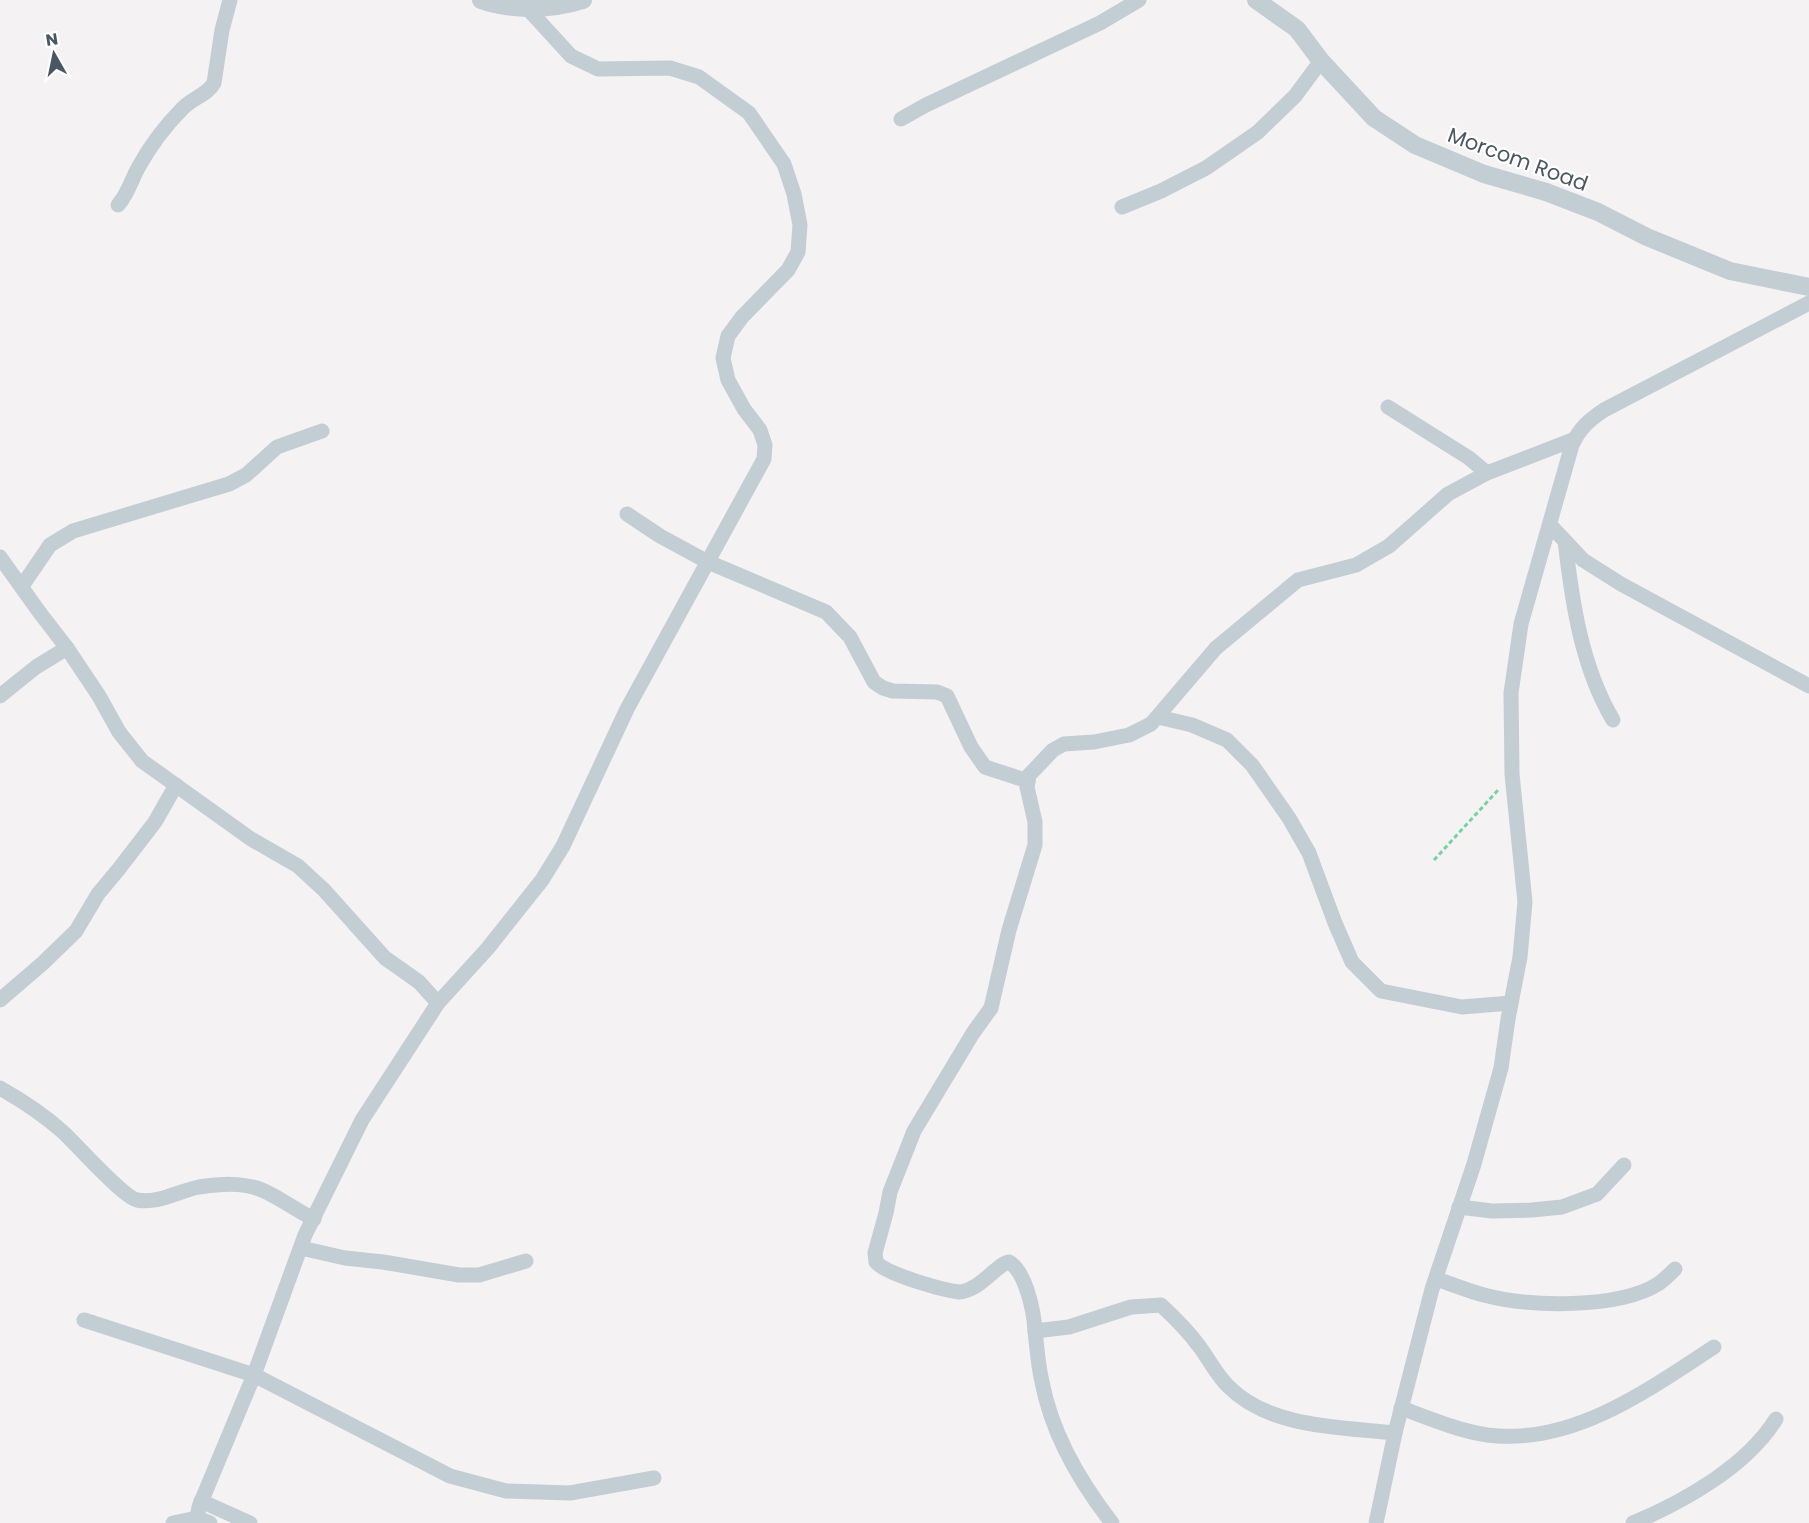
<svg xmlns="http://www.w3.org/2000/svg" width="1809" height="1523" font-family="Poppins,sans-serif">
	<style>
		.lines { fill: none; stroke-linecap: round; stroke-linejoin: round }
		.path { stroke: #74d4a0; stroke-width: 3; stroke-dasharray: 4.5 3; stroke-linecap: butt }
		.minor { stroke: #c2cdd4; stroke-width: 15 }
		.tertiary { stroke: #c2cdd4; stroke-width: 18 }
		.labels { text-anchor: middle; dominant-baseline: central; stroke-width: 4.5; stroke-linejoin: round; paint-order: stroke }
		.street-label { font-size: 21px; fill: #485761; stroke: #fff }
	</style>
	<rect width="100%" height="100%" fill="#f4f2f2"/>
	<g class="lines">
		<polyline class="path" points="1434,860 1499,789"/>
		<g class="minor">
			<polyline points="901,119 926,105 1100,23 1139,0"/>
			<path d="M 118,205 C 128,194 131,181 138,168 C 149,148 166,125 182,109 C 192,98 207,95 214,83 L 222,30 L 230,0"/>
			<polyline points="1122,207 1161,191 1206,168 1258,132 1295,96 1321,61"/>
			<polyline points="1388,407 1469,458 1487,473"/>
			<polyline points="627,514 660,536 708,562 826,612 850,637 874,682 883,688 893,691 937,692 947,696 971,747 985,767 1028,781"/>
			<polyline points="1550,525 1583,560 1621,584 1809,686"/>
			<path d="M 1565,541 C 1572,601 1581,666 1613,720"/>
			<polyline points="0,557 40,613 67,648 99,696 119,732 142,761 251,839 298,866 324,890 385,958 419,982 438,1003"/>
			<polyline points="22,586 50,545 73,531 229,484 246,475 277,447 322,431"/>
			<polyline points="0,696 36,667 67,648"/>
			<polyline points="1158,717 1192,725 1227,740 1252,765 1289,818 1309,853 1335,923 1352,962 1381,991 1462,1007 1511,1003"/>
			<polyline points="0,1000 43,963 76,931 98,894 118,870 155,822 176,785"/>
			<path d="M 0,1088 C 23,1101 43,1114 63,1132 C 77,1145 123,1197 137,1200 C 159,1204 178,1191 199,1187 C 220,1184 242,1182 262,1190 C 277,1196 297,1211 314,1219"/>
			<polyline points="1459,1207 1492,1211 1532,1210 1562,1207 1597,1194 1624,1165"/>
			<polyline points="301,1248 345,1258 383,1262 459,1275 479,1275 526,1261"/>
			<path d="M 1436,1279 C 1452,1284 1468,1291 1484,1295 C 1529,1307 1618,1309 1658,1284 C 1664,1280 1670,1274 1675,1269"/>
			<polyline points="84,1320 254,1375 450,1476 506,1491 570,1493 654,1478"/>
			<path d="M 1035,1331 C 1037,1348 1038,1365 1042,1382 C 1052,1434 1080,1482 1112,1523"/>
			<path d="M 1401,1408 C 1432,1419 1465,1434 1498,1436 C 1579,1441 1649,1389 1714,1347"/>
			<path d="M 1395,1433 C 1340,1427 1270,1428 1229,1387 C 1217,1376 1209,1359 1199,1346 C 1188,1331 1175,1318 1161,1305 L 1131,1307 L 1069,1327 L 1035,1331 C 1034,1312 1026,1272 1009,1262 C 1000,1263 984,1283 972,1288 C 968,1290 963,1292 959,1292 C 942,1290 886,1274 876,1262 L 875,1253 L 886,1213 L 890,1192 L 914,1131 L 973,1033 L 991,1008 L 1009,930 L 1035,845 L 1035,822 L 1027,787 L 1029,775 L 1035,769 L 1053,750 L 1064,744 L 1094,742 L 1129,735 L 1151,724 L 1216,648 L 1298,580 L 1356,565 L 1389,546 L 1448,494 L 1487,473 L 1575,439"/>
			<polyline points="201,1501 250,1523"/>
			<polyline points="197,1518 199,1507 254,1375 305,1235 362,1120 438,1003 488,948 542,880 563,846 627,709 764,459 765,445 760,430 744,409 728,380 723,358 728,336 742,317 788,270 798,252 800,225 794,194 784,164 749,113 699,77 670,68 598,69 571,56 528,9"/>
			<polyline points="173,1523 197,1518 210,1523"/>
			<path d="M 1376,1523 L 1395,1433 L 1432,1289 L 1474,1164 L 1501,1068 L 1508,1019 L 1520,957 L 1525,902 L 1512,774 L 1511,693 L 1521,624 L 1572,445 C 1579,429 1589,420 1604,410 L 1809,303"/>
			<path d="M 1633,1523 C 1683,1502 1746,1467 1776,1419"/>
		</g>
		<g class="tertiary">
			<path d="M 481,0 C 512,11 552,10 583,0"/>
			<polyline points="1256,0 1297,29 1321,61 1374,118 1415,145 1484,174 1546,192 1598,212 1647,237 1730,271 1809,287"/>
		</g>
	</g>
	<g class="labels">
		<g class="street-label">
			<text transform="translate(1518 159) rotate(20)">Morcom Road</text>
		</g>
	</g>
	<g transform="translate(54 54) rotate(351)" stroke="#ffffff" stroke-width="4.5" paint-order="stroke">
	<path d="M0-4.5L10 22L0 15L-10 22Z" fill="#485761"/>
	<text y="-9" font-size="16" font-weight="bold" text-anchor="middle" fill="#485761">N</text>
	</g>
</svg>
